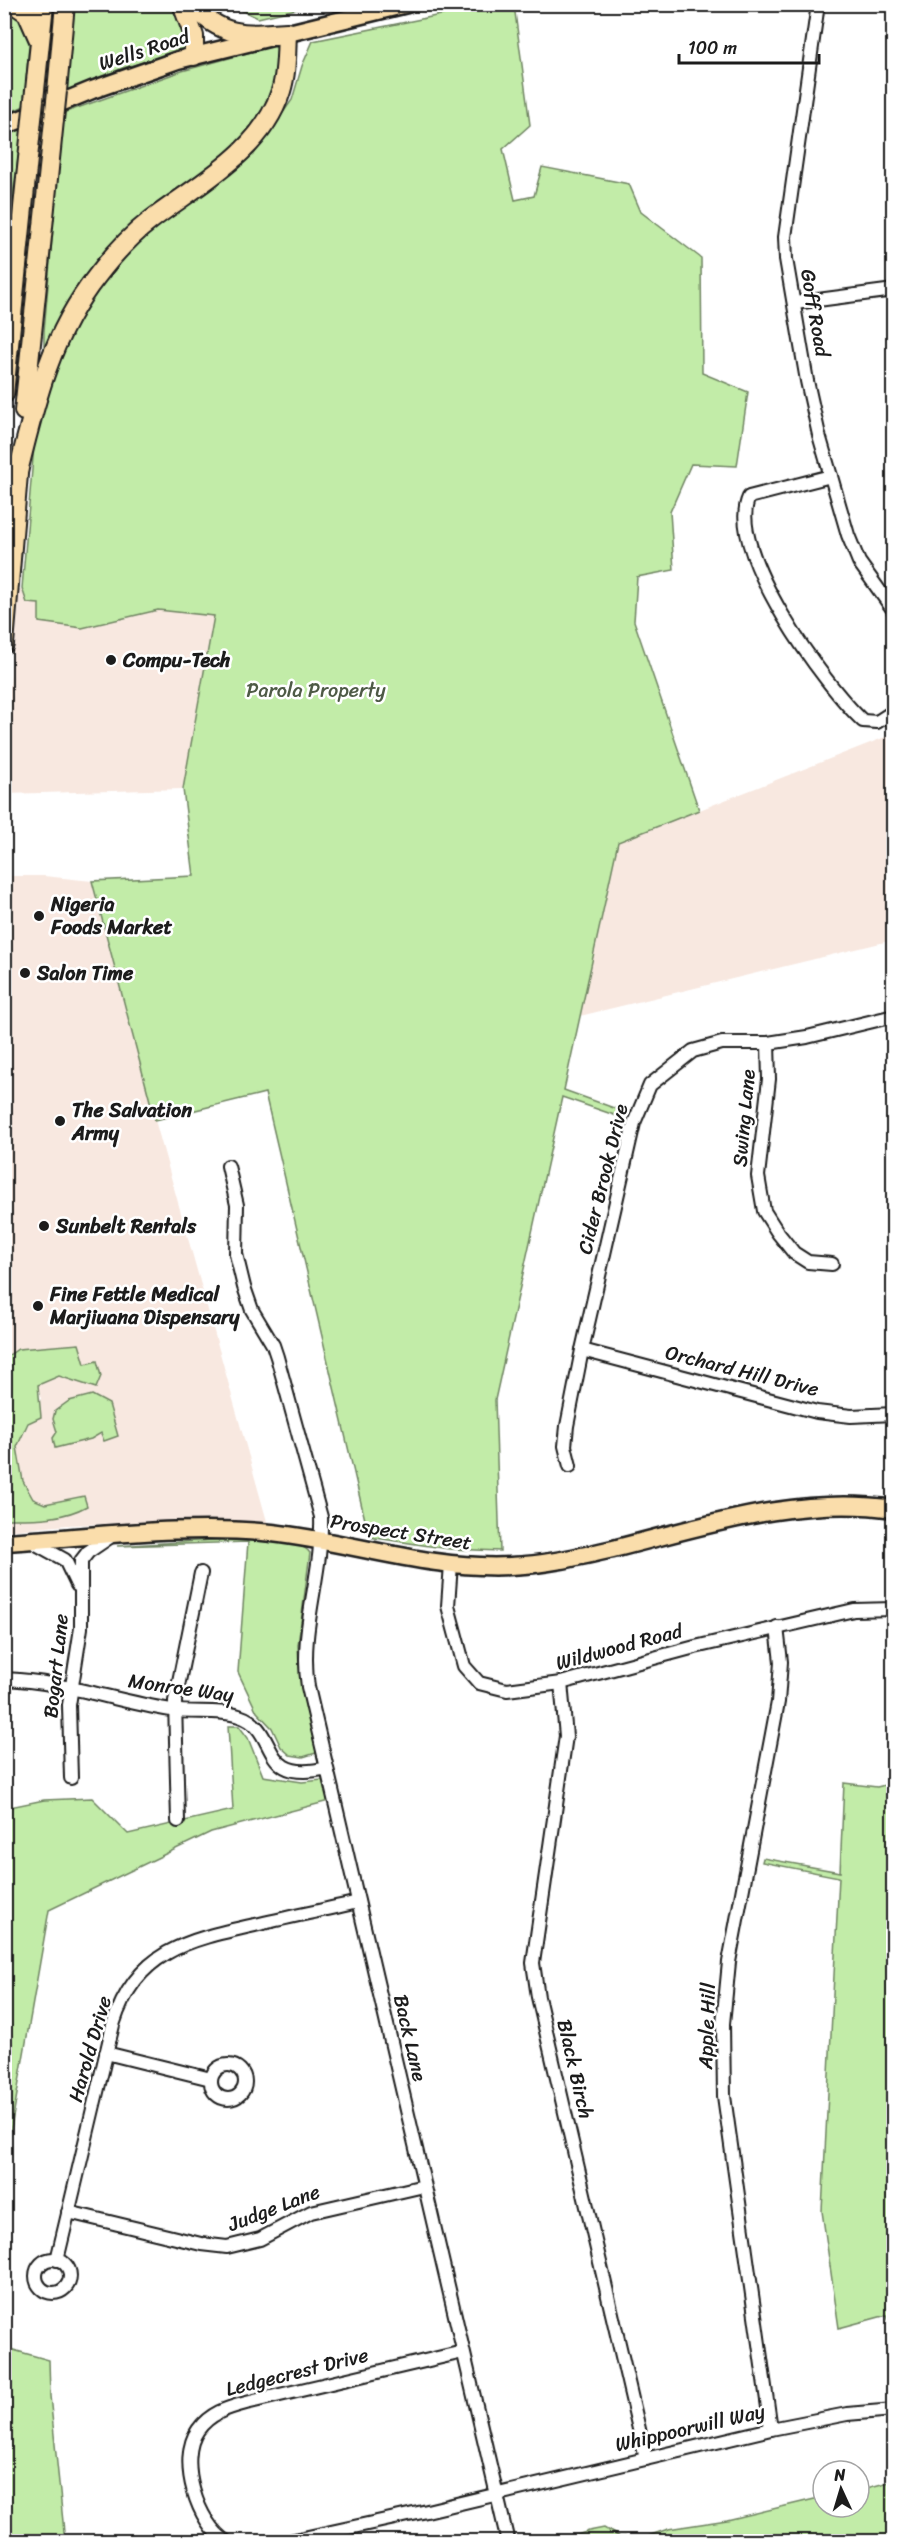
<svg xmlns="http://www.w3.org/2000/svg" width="898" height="2546" font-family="Sriracha,sans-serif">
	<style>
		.built { fill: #f8e8e0; fill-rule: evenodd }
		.green { fill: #c2eca8; stroke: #6f8462; stroke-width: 1.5 }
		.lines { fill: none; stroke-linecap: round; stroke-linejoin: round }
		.minor-casing { stroke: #1c1c1c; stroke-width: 16 }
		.major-casing { stroke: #1c1c1c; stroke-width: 21 }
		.highway-casing { stroke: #1c1c1c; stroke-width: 22 }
		.minor { stroke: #fff; stroke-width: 12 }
		.major { stroke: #faddab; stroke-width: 16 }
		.highway { stroke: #faddab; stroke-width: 18 }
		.highway-bridge-casing { stroke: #1c1c1c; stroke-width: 22; stroke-linecap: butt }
		.highway-bridge { stroke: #faddab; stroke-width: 18 }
		.poi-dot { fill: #1c1c1c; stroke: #fff; stroke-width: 2 }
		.labels { text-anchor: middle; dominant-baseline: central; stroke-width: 5; stroke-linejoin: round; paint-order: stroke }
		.street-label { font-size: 20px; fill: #1c1c1c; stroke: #fff }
		.poi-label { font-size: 20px; font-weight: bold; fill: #1c1c1c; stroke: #fff; text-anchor: start }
		.park-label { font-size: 20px; fill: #4e5a46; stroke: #fff }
	</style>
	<rect width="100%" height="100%" fill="#fff"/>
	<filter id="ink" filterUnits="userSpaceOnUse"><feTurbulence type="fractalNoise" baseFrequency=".0167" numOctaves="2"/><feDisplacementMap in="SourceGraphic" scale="12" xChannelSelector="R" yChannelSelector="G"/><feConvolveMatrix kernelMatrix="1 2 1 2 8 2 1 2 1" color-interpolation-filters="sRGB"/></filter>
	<g filter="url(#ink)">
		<g class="built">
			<polygon points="22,588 27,603 39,604 40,622 82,628 158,610 214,616 183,789 5,794 5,745 18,591"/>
			<polygon points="893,734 893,940 580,1016 618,842"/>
			<path d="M 5,876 L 44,876 L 92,881 L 155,1120 L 268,1525 L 201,1521 L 68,1525 L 5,1531 L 4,1512 L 5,1518 L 84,1496 L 45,1504 L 33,1499 L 23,1481 L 17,1447 L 41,1399 L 38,1385 L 59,1376 L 96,1388 L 84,1364 L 18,1349 L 5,1358 ZM 69,1401 L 109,1404 L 118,1436 L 101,1433 L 55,1447 L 53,1439 L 57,1432 L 53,1419 L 55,1411 Z"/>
		</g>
		<g class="green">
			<polygon points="73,5 179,5 187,47 183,51 123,68 66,91"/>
			<polygon points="230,5 314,5 258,18"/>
			<polygon points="490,5 514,5 530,125 503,149 515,200 534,196 542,167 629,184 641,212 701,258 702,373 748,392 737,466 691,464 670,512 674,570 637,577 634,621 699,810 618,842 564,1090 625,1112 623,1118 562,1097 495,1400 500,1551 450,1549 369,1537 265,1093 155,1120 92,881 194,876 183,789 214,616 158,610 82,628 39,622 39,604 27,603 22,588 36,422 58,356 93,293 116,264 143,237 254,154 292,100 302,66 313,41"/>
			<polygon points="5,9 21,13 30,33 24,106 5,115"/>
			<polygon points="273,46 279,49 282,60 263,116 244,139 89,277 44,349 44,331 63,113 182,71"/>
			<polygon points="22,129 7,238 5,242 5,137"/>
			<path d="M 79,1344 L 85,1364 L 97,1361 L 101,1376 L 96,1388 L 59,1376 L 38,1385 L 41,1417 L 28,1423 L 17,1447 L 23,1481 L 33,1499 L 45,1504 L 84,1496 L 87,1506 C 62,1520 33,1519 5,1519 L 5,1358 L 18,1349 Z"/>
			<polygon points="92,1395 109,1404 118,1436 104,1441 101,1433 91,1439 55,1448 53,1438 57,1432 53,1419 55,1411 69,1401"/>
			<path d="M 228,1539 C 246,1539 300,1537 310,1553 L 298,1645 L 299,1667 L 318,1760 L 316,1753 L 303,1757 L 290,1755 L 281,1747 L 272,1728 L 257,1712 L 238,1672 L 248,1542 L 117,1546 Z"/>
			<polygon points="228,1726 239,1726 248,1738 263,1776 302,1782 322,1780 329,1801 211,1832 49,1910 5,2163 5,1808 44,1800 92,1798 128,1834 233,1810"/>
			<polygon points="844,1783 877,1787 893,1783 893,2337 887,2315 839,2328 822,2211 839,1877 762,1862 763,1858 840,1872"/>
			<polygon points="4,2341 10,2349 49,2360 50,2396 65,2541 5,2541"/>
			<polygon points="893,2481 893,2541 559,2541 589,2531 604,2528 620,2537 648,2536 668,2529 727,2520 823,2497 823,2507 859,2507 859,2490"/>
		</g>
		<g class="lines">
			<g class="minor-casing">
				<g id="minor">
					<polyline points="818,4 785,237 786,259 807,381 819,435 848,535 859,562 894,611"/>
					<polyline points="795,303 894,290"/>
					<path d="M 831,476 L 749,497 C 725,549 825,686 863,721 L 877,722 L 894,711"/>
					<polyline points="768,1043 769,1079 758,1176 764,1211 778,1233 794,1253 808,1262 832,1264"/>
					<path d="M 228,1166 L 237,1205 L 236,1254 L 244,1287 L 252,1310 L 273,1345 L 277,1357 L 321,1517 C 323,1574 299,1629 308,1687 L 508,2542"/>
					<polyline points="582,1350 817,1412 851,1416 894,1414"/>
					<polyline points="570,1466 565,1446 567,1426 582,1350 634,1123 650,1085 693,1051 722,1043 768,1043 807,1037 894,1016"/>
					<polyline points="29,1540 65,1560 77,1585"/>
					<polyline points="451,1564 448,1606 464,1666 479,1683 507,1690 561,1683 695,1647 854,1610 894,1609"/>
					<path d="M 4,1679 C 63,1681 114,1701 171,1710 C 193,1714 218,1709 239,1716 C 281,1729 256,1785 327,1768"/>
					<polyline points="561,1683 566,1736 533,1963 538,1997 646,2459"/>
					<polyline points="71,1778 69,1705 81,1628 81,1561 88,1552 113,1535"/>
					<polyline points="178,1821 175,1701 201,1573"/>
					<polyline points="106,2053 211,2079"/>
					<circle cx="228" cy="2082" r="17"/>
					<polyline points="68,2212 201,2244 227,2247 260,2239 311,2212 424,2186"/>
					<circle cx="53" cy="2276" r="17"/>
					<path d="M 57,2260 L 113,2025 C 136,1951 187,1940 255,1925 C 289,1917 324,1910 358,1902"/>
					<polyline points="771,2429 724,2096 723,2024 729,1962 778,1702 781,1662 777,1627"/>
					<path d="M 227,2542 C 197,2524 177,2459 198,2430 C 210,2413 227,2408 246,2403 L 463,2352"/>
					<polyline points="285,2542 427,2511 771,2429 847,2414 894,2410"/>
				</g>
			</g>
			<g class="major-casing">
				<g id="major">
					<polyline points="4,126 92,90 178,60 407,4"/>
					<path d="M 4,1542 C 92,1537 185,1524 272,1533 C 352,1542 429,1570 510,1566 C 546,1565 582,1556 617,1548 C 708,1525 799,1495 894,1509"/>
				</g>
			</g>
			<g class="highway-casing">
				<g id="highway">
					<polyline points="14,4 27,13 38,38"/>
					<polyline points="182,4 194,36 194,56"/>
					<polyline points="57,91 65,4"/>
					<polyline points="34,100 44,4"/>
					<polyline points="4,394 31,129"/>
					<polyline points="24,411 54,120"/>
					<path d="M 18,472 C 35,402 51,334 97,276 C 113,255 130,236 151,220 C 198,184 262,152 281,91 C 287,72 286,52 287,32 C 246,35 221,38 192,4"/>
					<polyline points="4,644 19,462"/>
				</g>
			</g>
			<use href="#minor" class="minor"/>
			<use href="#major" class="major"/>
			<use href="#highway" class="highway"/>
			<g class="highway-bridge-casing">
				<g id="highway-bridge">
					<polyline points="54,120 57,91"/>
					<polyline points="31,129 34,100"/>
				</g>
			</g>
			<use href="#highway-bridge" class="highway-bridge"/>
		</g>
	</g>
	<g class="poi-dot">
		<circle cx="111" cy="660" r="6"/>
		<circle cx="39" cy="916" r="6"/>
		<circle cx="25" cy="973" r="6"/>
		<circle cx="60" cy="1121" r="6"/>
		<circle cx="44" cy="1226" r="6"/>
		<circle cx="38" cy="1306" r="6"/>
	</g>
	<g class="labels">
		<g class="street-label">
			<text transform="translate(144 50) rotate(-18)">Wells Road</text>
			<text transform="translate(815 313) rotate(80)">Goff Road</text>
			<text transform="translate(744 1118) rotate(-85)">Swing Lane</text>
			<text transform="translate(603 1179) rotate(-76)">Cider Brook Drive</text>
			<text transform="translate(742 1371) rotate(14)">Orchard Hill Drive</text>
			<text transform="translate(401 1532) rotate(9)">Prospect Street</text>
			<text transform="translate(619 1647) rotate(-15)">Wildwood Road</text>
			<text transform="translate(56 1666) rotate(-84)">Bogart Lane</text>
			<text transform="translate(181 1688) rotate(8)">Monroe Way</text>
			<text transform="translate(707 2026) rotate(-88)">Apple Hill</text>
			<text transform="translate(410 2038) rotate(77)">Back Lane</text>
			<text transform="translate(90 2049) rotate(-74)">Harold Drive</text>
			<text transform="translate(575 2069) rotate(77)">Black Birch</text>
			<text transform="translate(274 2208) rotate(-21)">Judge Lane</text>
			<text transform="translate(297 2372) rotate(-14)">Ledgecrest Drive</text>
			<text transform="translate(690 2428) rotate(-13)">Whippoorwill Way</text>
		</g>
		<g class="poi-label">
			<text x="123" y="660">Compu-Tech</text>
			<text x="51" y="904">Nigeria<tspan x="51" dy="23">Foods Market</tspan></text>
			<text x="37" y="973">Salon Time</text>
			<text x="72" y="1110">The Salvation<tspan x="72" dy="23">Army</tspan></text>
			<text x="56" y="1226">Sunbelt Rentals</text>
			<text x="50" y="1294">Fine Fettle Medical<tspan x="50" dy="23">Marjiuana Dispensary</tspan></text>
		</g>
		<g class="park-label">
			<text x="316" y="690">Parola Property</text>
		</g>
	</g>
	<rect width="898" height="2546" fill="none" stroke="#fff" stroke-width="24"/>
	<rect x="12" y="12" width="874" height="2522" fill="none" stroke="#1c1c1c" stroke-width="2" filter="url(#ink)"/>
	<g transform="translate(841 2489) rotate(356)"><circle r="28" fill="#ffffff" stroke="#a4a4a4" stroke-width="1.5"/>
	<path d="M0-4.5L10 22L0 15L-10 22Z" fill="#1c1c1c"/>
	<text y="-9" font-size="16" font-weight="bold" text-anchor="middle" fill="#1c1c1c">N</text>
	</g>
	<path d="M679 54v9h140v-9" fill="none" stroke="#1c1c1c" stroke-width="3"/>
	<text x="688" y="54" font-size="18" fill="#1c1c1c" stroke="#ffffff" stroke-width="4.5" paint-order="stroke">100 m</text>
</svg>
